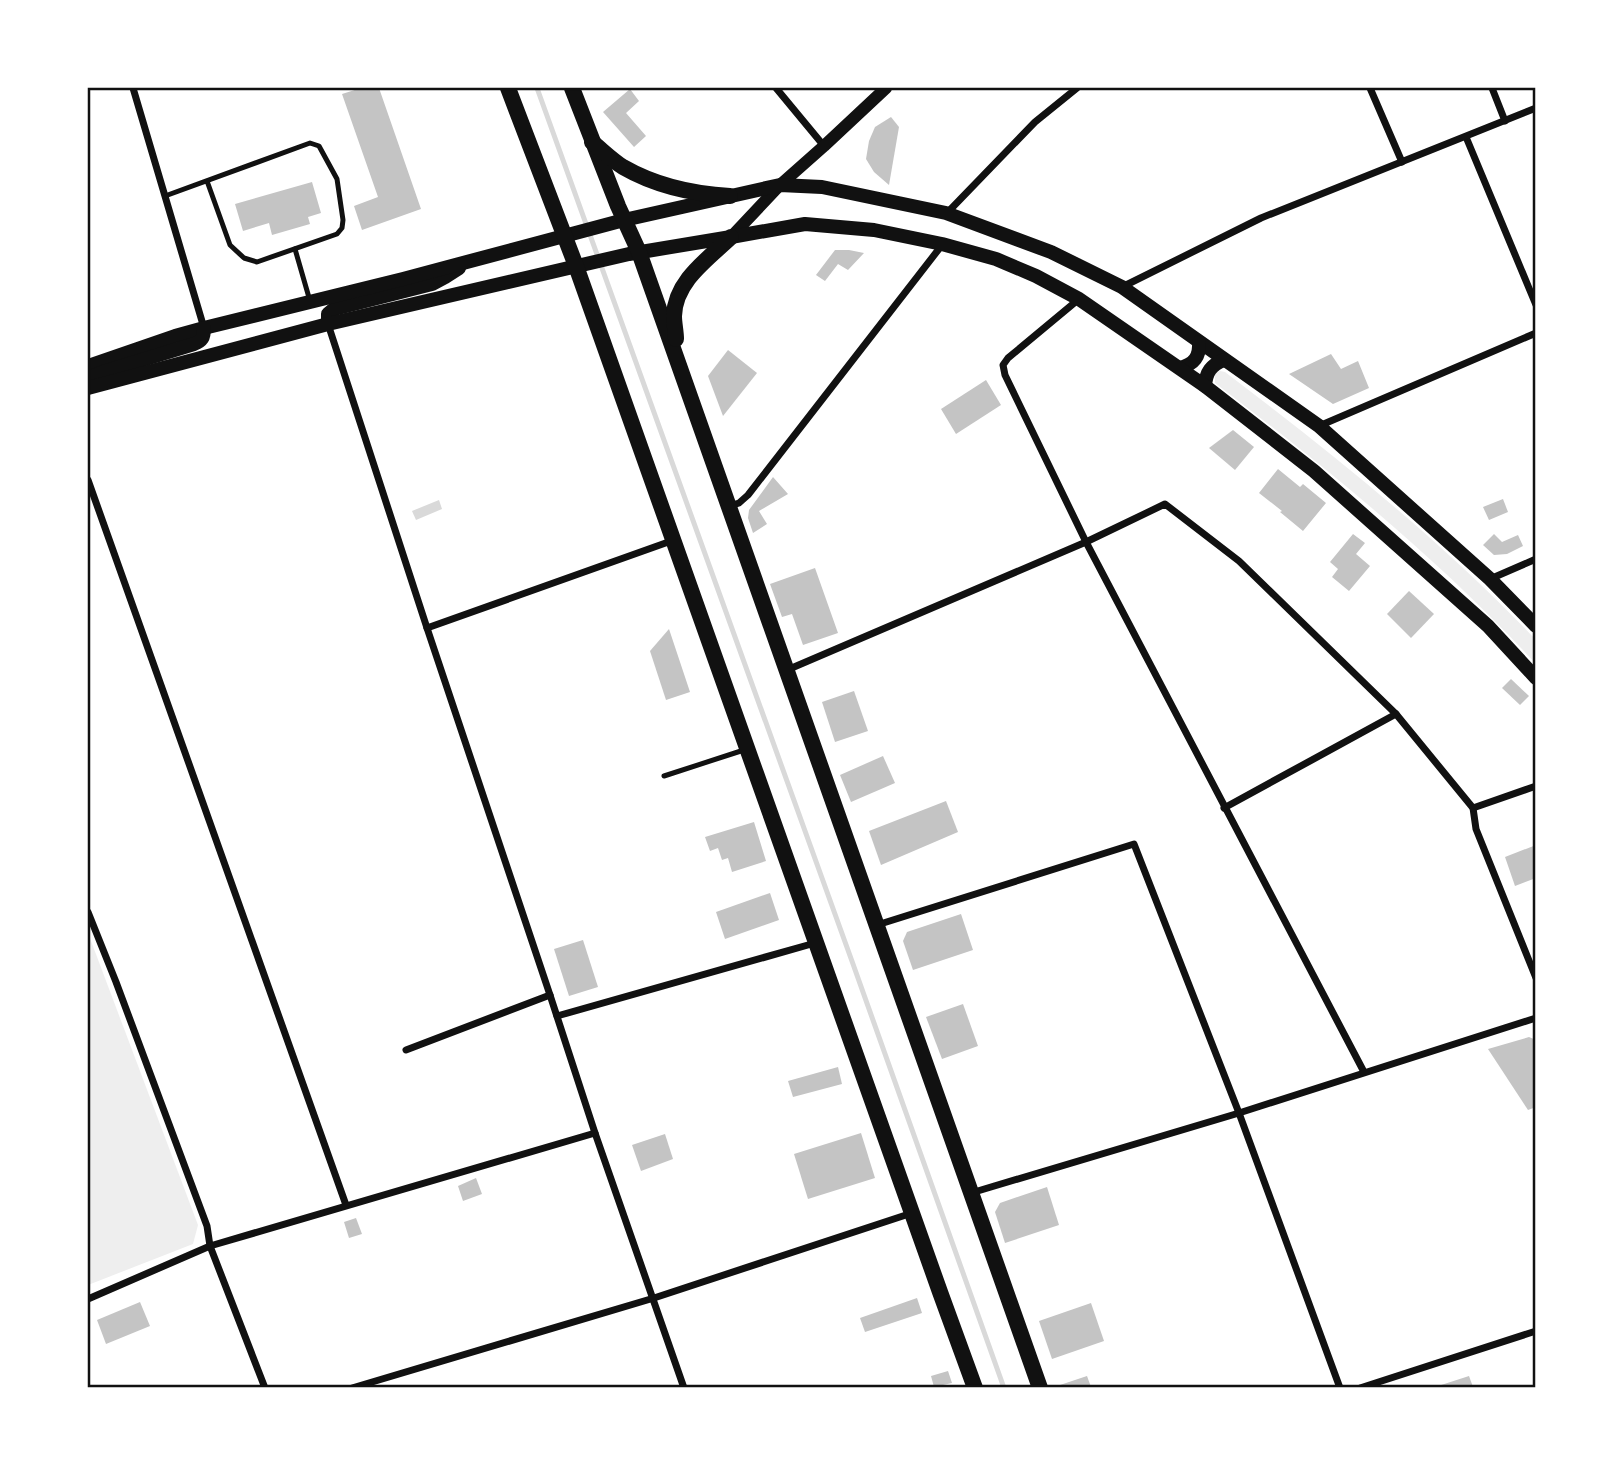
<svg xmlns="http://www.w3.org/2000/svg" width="1623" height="1475" font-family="'DejaVu Sans',sans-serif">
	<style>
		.green { fill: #eee }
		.water { fill: #d9d9d9 }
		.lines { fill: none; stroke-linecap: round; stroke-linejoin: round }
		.stream { stroke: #d9d9d9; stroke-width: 5 }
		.building { fill: #c4c4c4 }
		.service { stroke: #111; stroke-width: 5 }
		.minor { stroke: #111; stroke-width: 7 }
		.tertiary { stroke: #111; stroke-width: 12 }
		.secondary { stroke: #111; stroke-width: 14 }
		.primary { stroke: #111; stroke-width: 16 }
		.neatline { fill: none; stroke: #111; stroke-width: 2.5 }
	</style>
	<rect width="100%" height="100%" fill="#fff"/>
	<g class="green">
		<path d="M 1220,371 L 1225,372 C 1334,455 1441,540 1535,639 L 1535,663 C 1438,558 1328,469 1215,383 L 1215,373 Z"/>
		<polygon points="88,933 198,1225 193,1244 88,1285"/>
	</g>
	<polygon class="water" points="439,500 442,509 416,520 412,511"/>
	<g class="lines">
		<polyline class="stream" points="537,88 853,964 1004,1388"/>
	</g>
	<g class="building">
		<polygon points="361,88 379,88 421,209 362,230 354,206 378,197 342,94"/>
		<polygon points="630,89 639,101 626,113 646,136 634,147 603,112"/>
		<polygon points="891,117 899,127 889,185 874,172 866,159 869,141 875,127"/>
		<polygon points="312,182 321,213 308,217 310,224 272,235 269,223 243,231 235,204"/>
		<polygon points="835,250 849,250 864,253 848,270 838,264 825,281 816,275"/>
		<polygon points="728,350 757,373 723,416 708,376"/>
		<polygon points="1331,354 1341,369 1358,361 1369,388 1333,404 1289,374"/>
		<polygon points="986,380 1001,405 956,434 941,409"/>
		<polygon points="1233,430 1254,447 1235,470 1209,448"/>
		<polygon points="1278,469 1300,487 1303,484 1326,503 1303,531 1280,512 1282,511 1259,493"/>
		<polygon points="773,477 788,494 759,511 767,524 753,533 748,518 749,510"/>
		<polygon points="1503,499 1508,512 1489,520 1483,507"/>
		<polygon points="1353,534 1365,543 1356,554 1370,566 1349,591 1332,577 1338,569 1330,562"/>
		<polygon points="1494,534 1502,542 1518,535 1523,546 1507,554 1494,555 1483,545"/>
		<polygon points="815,568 838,633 803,645 792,614 782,617 770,584"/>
		<polygon points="1409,591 1434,614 1411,638 1387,614"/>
		<polygon points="669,629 690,692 666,700 650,651"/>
		<polygon points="1511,679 1529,696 1520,705 1502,688"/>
		<polygon points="854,691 868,731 835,742 822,702"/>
		<polygon points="883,756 895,783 851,802 840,775"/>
		<polygon points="946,801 958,832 881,865 869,831"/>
		<polygon points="754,822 766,861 732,872 728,858 722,860 718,848 710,851 705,837"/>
		<polygon points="1536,845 1536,878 1515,886 1505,857"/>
		<polygon points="770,893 779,920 725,939 716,912"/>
		<polygon points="961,914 973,950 913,970 903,941 907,932"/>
		<polygon points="583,940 598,987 569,996 554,949"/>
		<polygon points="963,1004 978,1046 942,1059 926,1017"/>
		<polygon points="1529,1037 1536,1040 1536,1107 1528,1110 1488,1049"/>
		<polygon points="838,1067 842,1084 793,1097 788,1081"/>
		<polygon points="861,1133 875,1178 808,1199 794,1154"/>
		<polygon points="665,1134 673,1159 641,1171 632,1145"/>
		<polygon points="476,1178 482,1194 463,1201 458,1186"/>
		<polygon points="1047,1187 1059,1225 1005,1243 995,1212 1000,1203"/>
		<polygon points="356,1218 362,1234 349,1238 344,1222"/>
		<polygon points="917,1298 922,1313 865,1332 860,1318"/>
		<polygon points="140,1302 150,1326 106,1344 97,1320"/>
		<polygon points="1091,1303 1104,1341 1052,1359 1039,1321"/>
		<polygon points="948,1371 952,1383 934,1387 931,1376"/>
		<polygon points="1087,1376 1091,1387 1061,1387 1060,1385"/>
		<polygon points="1469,1376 1473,1387 1435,1387"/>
	</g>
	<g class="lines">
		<g class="service">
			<polyline points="165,196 310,143 319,146 337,179 343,220 342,228 337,234 257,262 244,258 230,245 207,181"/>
			<polyline points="295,249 310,301"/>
			<polyline points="664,776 744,750"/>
		</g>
		<g class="minor">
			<polyline points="133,88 204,328"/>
			<polyline points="776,88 824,146"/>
			<polyline points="1370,88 1402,162"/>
			<polyline points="1492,88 1505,121"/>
			<polyline points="1466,137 1536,305"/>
			<polyline points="947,213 1035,122 1077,88"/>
			<polyline points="1122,287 1261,218 1536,108"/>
			<polyline points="1079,299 1008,358 1003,365 1005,375 1086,542 1364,1072"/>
			<polyline points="328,324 427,628 550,995 595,1133 684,1388"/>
			<polyline points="1319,426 1536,333"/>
			<polyline points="88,480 346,1205"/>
			<polyline points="730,506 739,503 748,495 942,245"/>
			<polyline points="1490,579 1536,559"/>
			<polyline points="427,628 674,540"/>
			<polyline points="787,670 1086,542 1165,504 1239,561 1396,714 1473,808 1476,829 1536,978"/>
			<polyline points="1224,808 1396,714"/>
			<polyline points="1473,808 1536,786"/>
			<polyline points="88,912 116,982 207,1226 210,1246 265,1388"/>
			<polyline points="877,925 1134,844 1239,1113 1340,1388"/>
			<polyline points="557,1016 815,943"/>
			<polyline points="406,1050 550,995"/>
			<polyline points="971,1193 1239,1113 1536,1018"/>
			<polyline points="88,1299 210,1246 595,1133"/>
			<polyline points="352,1388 654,1298 912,1213"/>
			<polyline points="1360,1388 1536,1331"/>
		</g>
		<polyline class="tertiary" points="731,237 780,185 824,146 886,88"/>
		<g class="secondary">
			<polyline points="328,324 328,314 334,309 432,284 445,277 459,268"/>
			<polyline points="88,366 175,336 204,328 403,279 624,220 780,185 822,187 946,213 1051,252 1122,287 1319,426 1490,579 1536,626"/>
			<path d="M 1180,368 C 1194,364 1200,357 1199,342"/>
			<path d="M 88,378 L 103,372 L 194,344 C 202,341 204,338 204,328"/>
			<path d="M 1205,386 C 1206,372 1211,365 1224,360"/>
			<polyline points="88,388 328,324 629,254 731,237 805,224 874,230 942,244 996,259 1036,276 1079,299 1205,386 1314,471 1488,626 1536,678"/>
		</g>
		<g class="primary">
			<polyline points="508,88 576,266 940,1292 975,1388"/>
			<polyline points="572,88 618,206 639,252 1040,1388"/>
			<path d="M 592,142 C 602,150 612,160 623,167 C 656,186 693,194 730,196"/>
			<path d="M 676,339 C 676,331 674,324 674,316 C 675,281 708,259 731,237"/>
		</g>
	</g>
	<rect width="1623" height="1475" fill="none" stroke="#ffffff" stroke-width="178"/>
	<rect x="89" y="89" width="1445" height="1297" class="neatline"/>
</svg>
